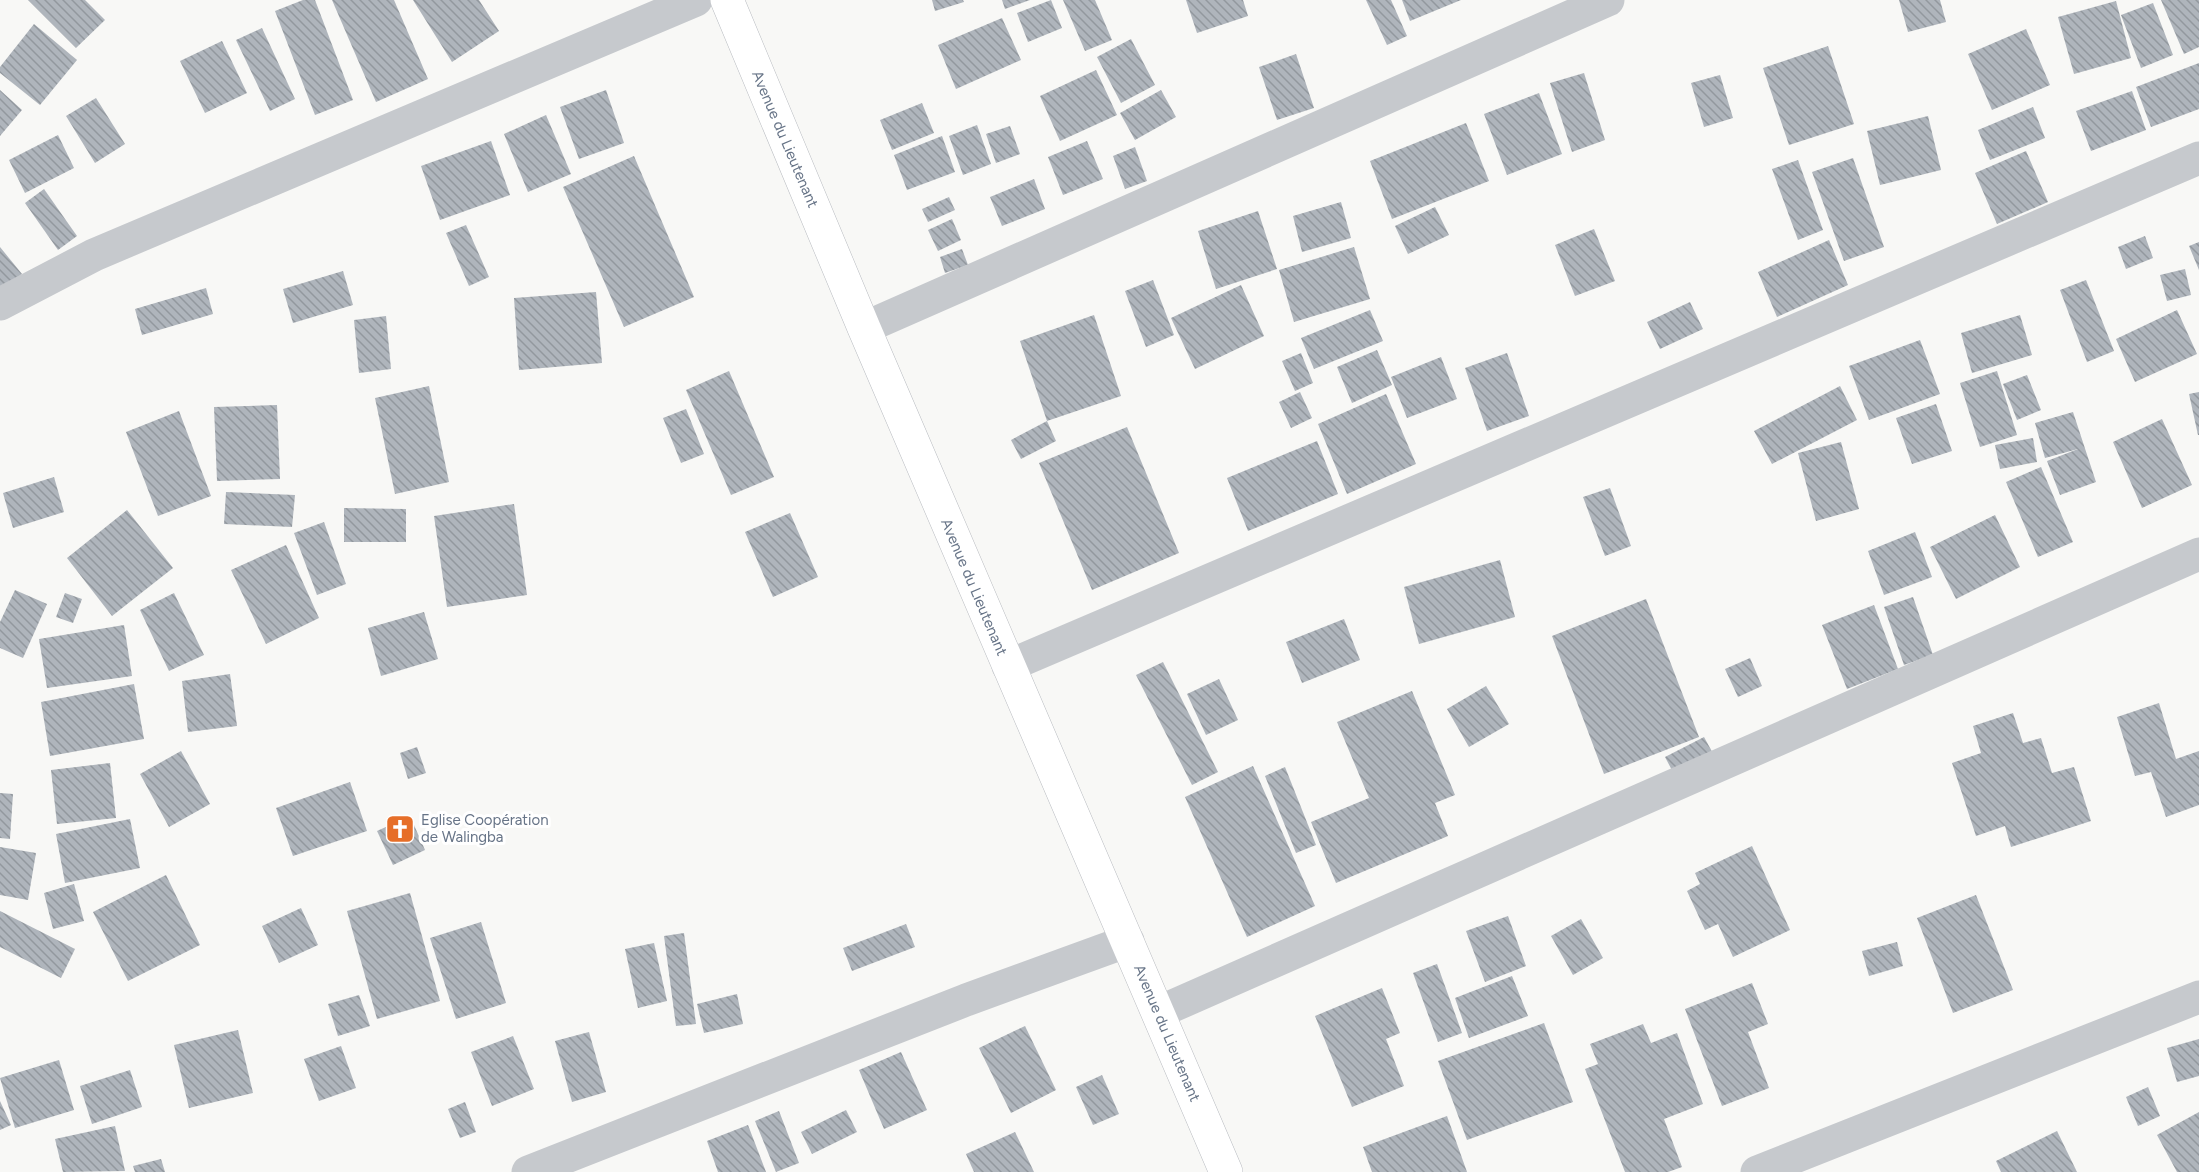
<svg xmlns="http://www.w3.org/2000/svg" width="2199" height="1172" font-family="Figtree,sans-serif">
	<style>
		.building { fill: url(#building-back-hatch) }
		.lines { fill: none; stroke-linecap: round; stroke-linejoin: round }
		.primary-casing { stroke: #b9bcc1; stroke-width: 34 }
		.minor { stroke: #c6c9cd; stroke-width: 33 }
		.tertiary { stroke: #c6c9cd; stroke-width: 33 }
		.primary { stroke: #fff; stroke-width: 33 }
		.labels { text-anchor: middle; dominant-baseline: central; stroke-width: 6; stroke-linejoin: round; paint-order: stroke }
		.street-label { font-size: 15px; fill: #677487; stroke: #fff }
		.poi-label { font-size: 15px; fill: #677487; stroke: #fff; text-anchor: start }
	</style>
	<defs>
		<pattern id="building-back-hatch" width="6" height="6" patternUnits="userSpaceOnUse" patternTransform="scale(1.5)"><rect width="6" height="6" fill="#afb5bc"/><path d="M-1 5l2 2M0 0l6 6M5-1l2 2" fill="none" stroke="#92989e"/></pattern>
	</defs>
	<rect width="100%" height="100%" fill="#f8f8f6"/>
	<g class="building">
		<polygon points="28,0 85,0 105,20 76,48"/>
		<polygon points="303,0 315,0 353,100 315,115 275,11"/>
		<polygon points="332,0 394,0 428,79 376,102"/>
		<polygon points="413,0 479,0 499,31 452,62"/>
		<polygon points="932,0 963,0 964,2 935,11"/>
		<polygon points="1002,0 1030,0 1005,9"/>
		<polygon points="1051,0 1062,28 1028,42 1017,13"/>
		<polygon points="1063,0 1095,0 1112,40 1085,51"/>
		<polygon points="1186,0 1243,0 1248,16 1197,33"/>
		<polygon points="1366,0 1391,0 1407,36 1387,45"/>
		<polygon points="1402,0 1461,0 1410,21"/>
		<polygon points="1899,0 1940,0 1946,22 1908,32"/>
		<polygon points="2161,0 2199,0 2199,47 2184,54"/>
		<polygon points="2116,1 2131,58 2074,74 2058,17"/>
		<polygon points="2153,3 2173,55 2141,68 2121,15"/>
		<polygon points="1002,18 1021,60 956,89 938,45"/>
		<polygon points="34,24 77,60 40,105 0,73 0,67"/>
		<polygon points="262,28 295,99 270,111 236,40"/>
		<polygon points="2026,29 2050,85 1992,110 1968,54"/>
		<polygon points="1131,39 1155,85 1121,103 1097,57"/>
		<polygon points="222,41 247,93 205,113 180,61"/>
		<polygon points="1828,46 1854,124 1789,145 1763,68"/>
		<polygon points="1296,54 1314,108 1277,120 1259,67"/>
		<polygon points="2199,63 2199,109 2151,127 2136,87"/>
		<polygon points="1096,70 1117,115 1060,141 1040,96"/>
		<polygon points="1584,73 1605,140 1572,152 1550,83"/>
		<polygon points="1720,75 1733,118 1704,127 1691,83"/>
		<polygon points="0,90 22,110 0,136"/>
		<polygon points="606,90 624,143 579,159 560,107"/>
		<polygon points="1161,90 1176,117 1135,140 1120,113"/>
		<polygon points="2132,91 2146,130 2091,151 2076,111"/>
		<polygon points="1539,93 1562,154 1507,175 1484,114"/>
		<polygon points="96,98 125,144 95,163 66,116"/>
		<polygon points="922,103 934,133 892,150 880,120"/>
		<polygon points="2033,107 2045,138 1990,160 1978,130"/>
		<polygon points="546,115 571,174 528,192 504,134"/>
		<polygon points="1928,116 1941,170 1880,185 1867,131"/>
		<polygon points="1466,123 1489,181 1392,219 1370,161"/>
		<polygon points="977,125 991,164 963,175 949,136"/>
		<polygon points="1010,126 1020,154 996,163 986,134"/>
		<polygon points="58,135 74,168 25,193 9,160"/>
		<polygon points="942,136 955,172 907,190 894,155"/>
		<polygon points="491,141 510,195 440,220 421,166"/>
		<polygon points="1087,141 1103,179 1063,195 1048,157"/>
		<polygon points="1135,147 1147,181 1125,189 1113,156"/>
		<polygon points="2026,151 2048,202 1997,224 1975,173"/>
		<polygon points="634,156 694,297 624,327 563,187"/>
		<polygon points="1853,158 1884,247 1844,261 1812,172"/>
		<polygon points="1798,160 1823,230 1798,240 1772,169"/>
		<polygon points="1034,179 1045,209 1002,226 990,197"/>
		<polygon points="44,189 77,236 58,250 25,203"/>
		<polygon points="949,197 955,210 928,222 922,209"/>
		<polygon points="1341,202 1351,238 1302,252 1293,216"/>
		<polygon points="1435,207 1449,235 1408,254 1395,226"/>
		<polygon points="1258,211 1277,269 1216,289 1198,231"/>
		<polygon points="952,219 961,240 938,251 928,230"/>
		<polygon points="466,225 489,277 469,286 446,233"/>
		<polygon points="1594,229 1615,281 1575,296 1555,245"/>
		<polygon points="2145,236 2153,258 2126,269 2118,247"/>
		<polygon points="1829,240 1848,285 1777,317 1758,272"/>
		<polygon points="2199,242 2199,270 2189,246"/>
		<polygon points="0,247 22,274 0,292"/>
		<polygon points="1354,247 1370,299 1294,322 1279,270"/>
		<polygon points="962,249 968,265 945,273 940,257"/>
		<polygon points="2185,269 2191,295 2167,301 2160,275"/>
		<polygon points="343,271 353,305 293,323 283,289"/>
		<polygon points="1153,280 1174,335 1146,347 1125,291"/>
		<polygon points="2086,280 2114,351 2087,362 2060,290"/>
		<polygon points="1241,285 1264,336 1195,369 1171,318"/>
		<polygon points="206,288 213,314 142,335 135,309"/>
		<polygon points="596,292 602,363 519,370 514,298"/>
		<polygon points="1690,302 1703,329 1660,349 1647,322"/>
		<polygon points="1370,310 1383,341 1314,369 1301,338"/>
		<polygon points="2177,310 2197,354 2135,382 2116,339"/>
		<polygon points="1094,315 1121,396 1047,421 1020,341"/>
		<polygon points="2020,315 2032,355 1972,373 1961,333"/>
		<polygon points="386,316 391,369 359,373 354,320"/>
		<polygon points="1920,340 1940,394 1869,420 1849,366"/>
		<polygon points="1377,350 1392,385 1352,403 1337,367"/>
		<polygon points="1301,353 1313,383 1295,391 1282,361"/>
		<polygon points="1507,353 1529,416 1487,431 1465,368"/>
		<polygon points="1441,357 1457,399 1407,418 1391,377"/>
		<polygon points="729,371 774,477 731,495 686,390"/>
		<polygon points="1997,371 2017,435 1980,447 1960,383"/>
		<polygon points="2027,375 2041,410 2017,420 2003,384"/>
		<polygon points="429,386 449,482 395,494 375,398"/>
		<polygon points="1840,386 1857,420 1772,464 1754,431"/>
		<polygon points="1300,392 1312,418 1291,428 1279,402"/>
		<polygon points="2199,392 2199,435 2198,435 2189,394"/>
		<polygon points="1386,394 1416,464 1347,494 1318,424"/>
		<polygon points="1936,404 1952,451 1912,464 1896,418"/>
		<polygon points="277,405 280,479 217,481 214,407"/>
		<polygon points="686,409 704,454 681,463 663,418"/>
		<polygon points="179,411 211,496 158,516 126,432"/>
		<polygon points="2073,412 2096,482 2060,495 2047,461 2078,449 2045,458 2035,423"/>
		<polygon points="2162,419 2192,485 2142,508 2113,442"/>
		<polygon points="1047,421 1056,441 1021,459 1011,440"/>
		<polygon points="1127,427 1179,553 1092,590 1039,463"/>
		<polygon points="2033,438 2037,462 2000,469 1995,445"/>
		<polygon points="1317,441 1338,494 1248,531 1227,478"/>
		<polygon points="1841,442 1859,509 1816,521 1798,453"/>
		<polygon points="2041,467 2073,542 2038,557 2006,482"/>
		<polygon points="54,477 64,512 13,528 3,493"/>
		<polygon points="1610,488 1631,546 1605,556 1583,497"/>
		<polygon points="226,492 295,495 292,527 224,524"/>
		<polygon points="514,504 527,595 447,607 434,516"/>
		<polygon points="344,508 406,509 406,542 344,542"/>
		<polygon points="127,510 173,568 112,616 67,558"/>
		<polygon points="790,513 818,577 773,597 745,532"/>
		<polygon points="1995,515 2020,567 1956,599 1930,547"/>
		<polygon points="324,522 346,584 317,595 294,533"/>
		<polygon points="1915,532 1932,577 1884,595 1868,551"/>
		<polygon points="286,545 319,618 266,644 231,570"/>
		<polygon points="1500,560 1515,617 1419,644 1404,587"/>
		<polygon points="15,590 47,604 23,658 0,648 0,622"/>
		<polygon points="65,593 82,599 73,623 56,617"/>
		<polygon points="174,593 204,655 169,671 140,610"/>
		<polygon points="1913,597 1933,655 1904,665 1884,607"/>
		<polygon points="1646,599 1699,737 1604,774 1552,636"/>
		<polygon points="1874,605 1898,669 1847,689 1822,625"/>
		<polygon points="424,612 438,659 381,676 368,628"/>
		<polygon points="1344,619 1360,660 1302,683 1286,642"/>
		<polygon points="124,625 132,676 47,688 39,639"/>
		<polygon points="1750,658 1762,686 1738,697 1725,669"/>
		<polygon points="1163,662 1218,772 1192,785 1136,675"/>
		<polygon points="230,674 237,726 188,732 182,681"/>
		<polygon points="1219,679 1238,720 1206,735 1187,694"/>
		<polygon points="134,684 144,739 50,756 41,702"/>
		<polygon points="1486,686 1509,724 1469,747 1447,709"/>
		<polygon points="1412,691 1455,795 1435,803 1448,836 1336,883 1311,822 1369,798 1337,722"/>
		<polygon points="2159,703 2176,759 2199,751 2199,805 2166,817 2151,772 2135,776 2117,717"/>
		<polygon points="2013,713 2023,743 2041,738 2052,773 2074,767 2091,821 2011,847 2005,826 1976,836 1952,763 1981,753 1973,726"/>
		<polygon points="1704,737 1715,757 1675,776 1665,757"/>
		<polygon points="417,747 426,773 408,779 400,753"/>
		<polygon points="181,751 210,804 169,827 140,774"/>
		<polygon points="110,763 116,818 57,824 51,770"/>
		<polygon points="1253,766 1315,906 1247,937 1185,797"/>
		<polygon points="1285,767 1316,845 1296,853 1265,776"/>
		<polygon points="350,782 367,831 293,856 276,808"/>
		<polygon points="0,793 13,794 10,839 0,838"/>
		<polygon points="410,816 425,850 393,865 377,831"/>
		<polygon points="130,819 140,868 65,883 56,834"/>
		<polygon points="1752,846 1790,930 1733,957 1718,924 1705,930 1687,891 1700,884 1695,873"/>
		<polygon points="0,847 36,853 28,900 0,895"/>
		<polygon points="166,875 200,945 128,981 93,912"/>
		<polygon points="74,884 84,921 53,929 44,893"/>
		<polygon points="410,893 440,1001 377,1019 347,911"/>
		<polygon points="1976,895 2013,990 1953,1013 1917,918"/>
		<polygon points="301,908 318,945 279,963 262,926"/>
		<polygon points="0,911 75,949 61,978 0,947"/>
		<polygon points="1508,916 1526,966 1485,982 1466,931"/>
		<polygon points="1581,919 1603,958 1573,975 1551,936"/>
		<polygon points="481,922 506,1003 456,1019 430,938"/>
		<polygon points="906,924 915,947 852,971 843,948"/>
		<polygon points="684,933 696,1024 676,1026 664,936"/>
		<polygon points="1897,942 1903,966 1869,976 1862,951"/>
		<polygon points="654,943 667,1001 638,1008 625,949"/>
		<polygon points="1437,964 1462,1033 1438,1042 1413,973"/>
		<polygon points="1512,976 1528,1016 1469,1038 1455,998"/>
		<polygon points="1752,983 1768,1024 1748,1032 1769,1088 1722,1106 1685,1009"/>
		<polygon points="1382,988 1400,1033 1386,1039 1404,1086 1352,1107 1315,1016"/>
		<polygon points="737,994 743,1024 704,1033 697,1004"/>
		<polygon points="359,995 370,1026 338,1036 328,1004"/>
		<polygon points="1544,1023 1573,1102 1467,1140 1438,1061"/>
		<polygon points="1643,1024 1651,1043 1677,1033 1703,1104 1664,1119 1682,1167 1668,1172 1625,1172 1585,1069 1598,1064 1590,1044"/>
		<polygon points="1025,1026 1056,1090 1011,1113 979,1048"/>
		<polygon points="238,1030 253,1093 189,1108 174,1045"/>
		<polygon points="589,1032 606,1092 572,1102 555,1041"/>
		<polygon points="513,1036 534,1089 492,1106 471,1052"/>
		<polygon points="2199,1039 2199,1076 2177,1082 2167,1048"/>
		<polygon points="341,1046 356,1088 319,1101 304,1059"/>
		<polygon points="901,1052 927,1110 884,1129 859,1070"/>
		<polygon points="59,1060 74,1110 15,1128 0,1078"/>
		<polygon points="130,1070 142,1107 92,1124 80,1086"/>
		<polygon points="1102,1075 1119,1114 1093,1125 1076,1087"/>
		<polygon points="2148,1087 2160,1116 2138,1126 2126,1097"/>
		<polygon points="0,1101 11,1125 0,1130"/>
		<polygon points="465,1102 476,1132 460,1138 448,1109"/>
		<polygon points="846,1110 857,1132 812,1154 801,1132"/>
		<polygon points="779,1111 799,1163 776,1172 755,1121"/>
		<polygon points="2199,1112 2199,1172 2177,1172 2157,1135"/>
		<polygon points="1447,1116 1467,1172 1372,1172 1363,1147"/>
		<polygon points="748,1125 766,1172 718,1172 707,1141"/>
		<polygon points="115,1126 125,1171 63,1172 55,1139"/>
		<polygon points="2057,1131 2077,1172 2001,1172 1996,1161"/>
		<polygon points="1015,1132 1034,1172 974,1172 966,1154"/>
		<polygon points="161,1159 165,1172 135,1172 133,1166"/>
	</g>
	<g class="lines">
		<g class="primary-casing">
			<polyline id="primary" points="727,0 864,328 1226,1172"/>
		</g>
		<g class="minor">
			<polyline points="0,304 94,255 696,0"/>
			<polyline points="1008,666 2199,158"/>
			<polyline points="1159,1012 2199,554"/>
			<polyline points="1757,1172 2199,997"/>
		</g>
		<g class="tertiary">
			<polyline points="864,328 1608,0"/>
			<polyline points="528,1172 966,1000 1128,941"/>
		</g>
		<use href="#primary" class="primary"/>
	</g>
	<defs>
		<g id="church-square" transform="scale(1.5)"><rect x="-9" y="-9" width="18" height="18" rx="4" fill="#e66e28" stroke="#fff"/><path d="M-1.2-6h2.4v3.5h3.3v2.4h-3.3V6h-2.4V-.1h-3.3v-2.4h3.3Z" fill="#fff"/></g>
	</defs>
	<g fill-rule="evenodd">
		<use href="#church-square" x="400" y="829"/>
	</g>
	<g class="labels">
		<g class="street-label">
			<text transform="translate(785 139) rotate(67)">Avenue du Lieutenant</text>
			<text transform="translate(974 587) rotate(67)">Avenue du Lieutenant</text>
			<text transform="translate(1167 1033) rotate(67)">Avenue du Lieutenant</text>
		</g>
		<g class="poi-label">
			<text x="421" y="820">Eglise Coopération<tspan x="421" dy="17">de Walingba</tspan></text>
		</g>
	</g>
</svg>
